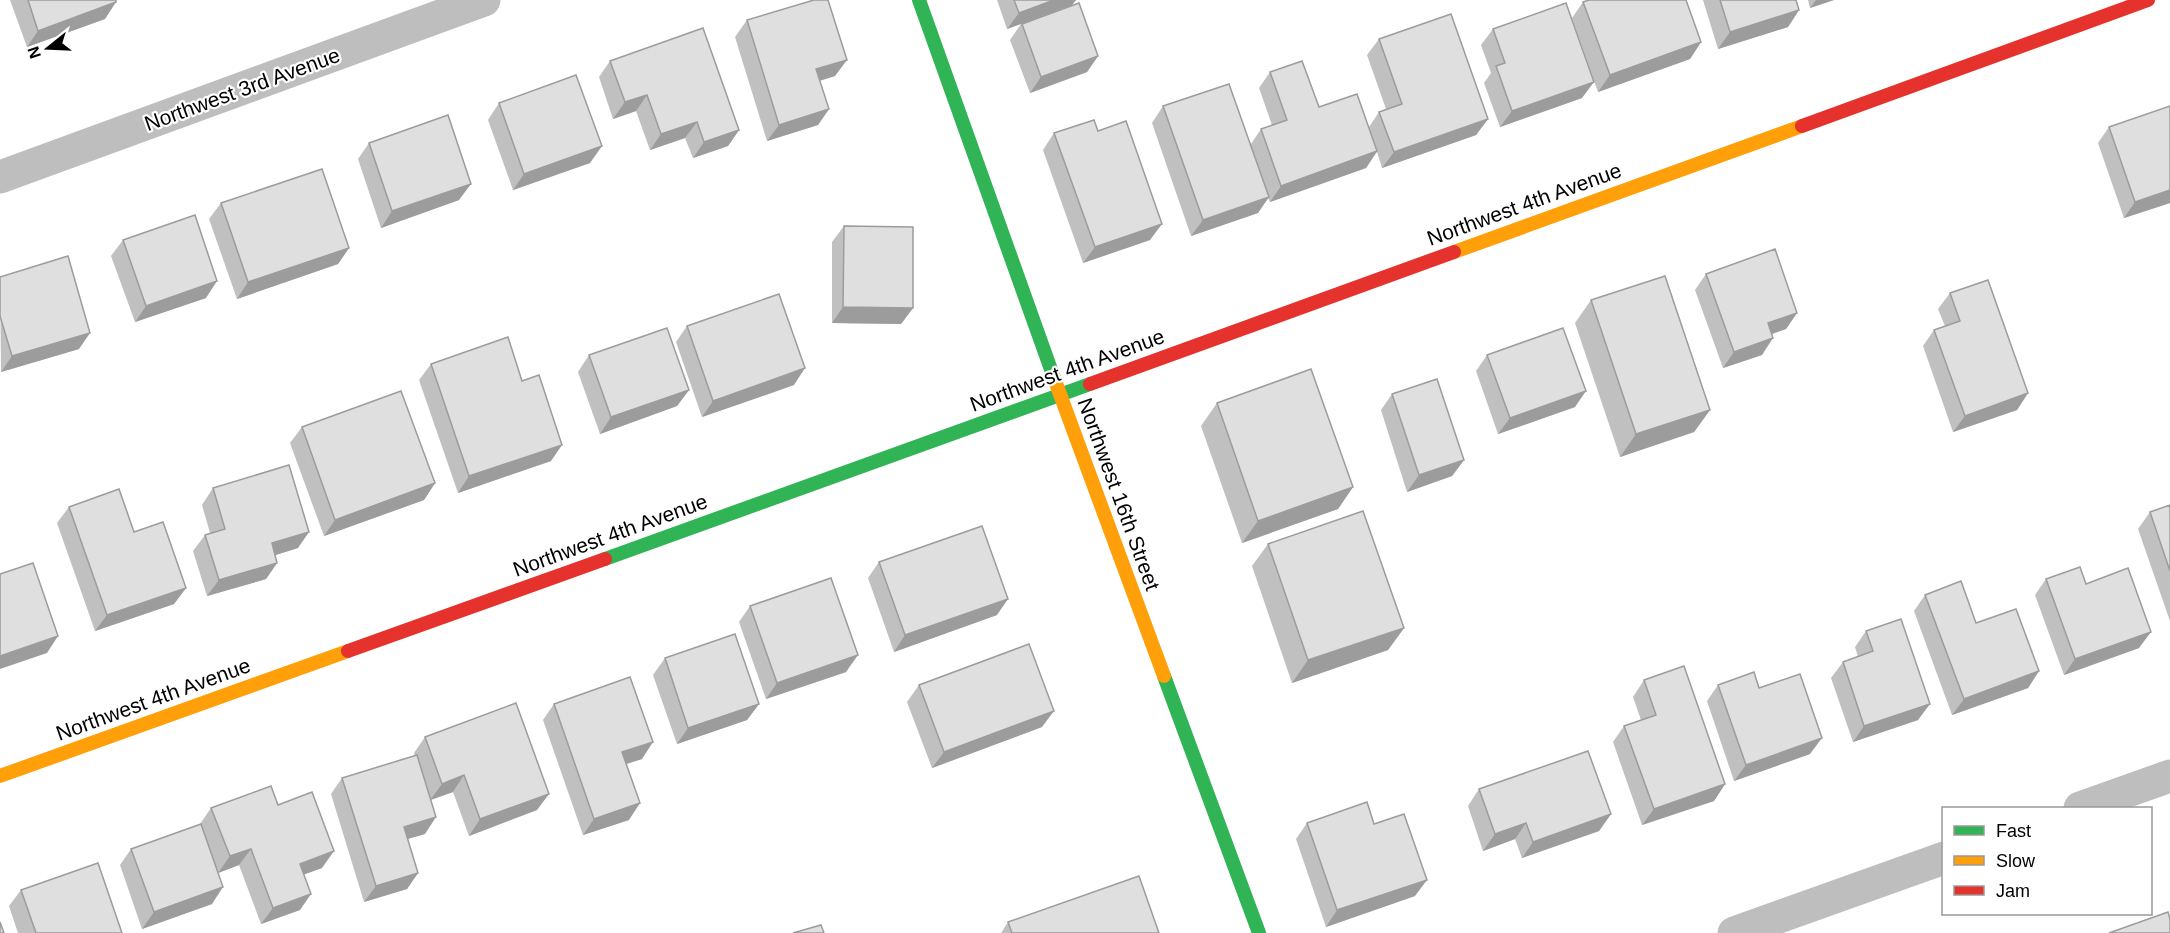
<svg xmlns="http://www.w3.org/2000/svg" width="2170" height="933" font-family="Arial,sans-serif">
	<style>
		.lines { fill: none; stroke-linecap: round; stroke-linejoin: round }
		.street { stroke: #bebebe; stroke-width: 33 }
		.fast { stroke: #30b455; stroke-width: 14 }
		.slow { stroke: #ff9f0a; stroke-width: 14 }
		.jam { stroke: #e5322d; stroke-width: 14 }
		.wall { fill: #c0c0c0 }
		.shaded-wall { fill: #9c9c9c }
		.building { fill: #dfdfdf; stroke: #9c9c9c; stroke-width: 1.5 }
		.labels { text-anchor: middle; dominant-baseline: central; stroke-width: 4.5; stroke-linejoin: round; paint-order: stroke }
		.street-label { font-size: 21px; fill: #000; stroke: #fff }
	</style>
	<rect width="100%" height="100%" fill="#fff"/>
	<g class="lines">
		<g class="street">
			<polyline points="0,177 484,0"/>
			<polyline points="2080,808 2170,776"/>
			<polyline points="1734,933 1944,858"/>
		</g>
		<g class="fast">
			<polyline points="919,0 1054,378"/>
			<polyline points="605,559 1090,384"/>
			<polyline points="1164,676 1259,933"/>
		</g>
		<g class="slow">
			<polyline points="1454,252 1802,126"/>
			<polyline points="1054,378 1164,676"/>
			<polyline points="0,776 348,651"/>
		</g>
		<g class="jam">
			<polyline points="1802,126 2148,0"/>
			<polyline points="1090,384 1454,252"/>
			<polyline points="348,651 605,559"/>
		</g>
	</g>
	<g class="wall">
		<polygon points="10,0 116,0 105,19 27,47"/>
		<polygon points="997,0 1076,0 1072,5 1098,56 1087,72 1030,93 1010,40 1021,24 1007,29"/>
		<polygon points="1703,0 1796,0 1799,10 1788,27 1718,49"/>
		<polygon points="1808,0 1834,0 1810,8"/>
		<polygon points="1583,2 1701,42 1690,59 1598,92 1572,18"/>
		<polygon points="747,20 835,76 820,81 829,109 818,125 767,141 735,37"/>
		<polygon points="1493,29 1582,98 1500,127 1484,83 1491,73 1481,45"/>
		<polygon points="1379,39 1488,119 1476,135 1382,168 1377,152 1366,168 1270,202 1268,198 1258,213 1191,236 1152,123 1163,106 1251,144 1261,129 1272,125 1259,88 1270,72 1319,107 1369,127 1379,112 1386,109 1367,55"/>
		<polygon points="610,61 739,130 728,146 693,158 685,138 650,150 636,111 613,119 599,77"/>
		<polygon points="499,103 590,163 513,190 488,120"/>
		<polygon points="2109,127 2170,203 2124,218 2098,143"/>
		<polygon points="1098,131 1150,240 1083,263 1043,150 1054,133"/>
		<polygon points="369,143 459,200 381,228 358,159"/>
		<polygon points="221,203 349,248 338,264 237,299 209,219"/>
		<polygon points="844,226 913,308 901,324 832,323 832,242"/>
		<polygon points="123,240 206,298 135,322 111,256"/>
		<polygon points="1706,274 1797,313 1786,329 1772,334 1762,355 1723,368 1695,290"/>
		<polygon points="0,277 79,349 1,372"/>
		<polygon points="1950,293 2028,393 2017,410 1953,432 1923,346 1934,330 1945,326 1938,309"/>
		<polygon points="1591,300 1710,410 1694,432 1620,457 1575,323"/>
		<polygon points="687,326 794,385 702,417 676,342"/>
		<polygon points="589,355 689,390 677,406 600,434 578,372"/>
		<polygon points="1487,355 1575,407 1498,434 1476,371"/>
		<polygon points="431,364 522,381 551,461 458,493 419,380"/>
		<polygon points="1392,394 1464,460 1452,476 1407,492 1381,410"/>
		<polygon points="1217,403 1353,487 1338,509 1242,543 1201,426"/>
		<polygon points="302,427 435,483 424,500 324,536 290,443"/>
		<polygon points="213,488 298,548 275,555 277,563 266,579 207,596 193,551 205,535 210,533 202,505"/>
		<polygon points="2170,505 2170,621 2138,529 2150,512"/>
		<polygon points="69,507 186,588 174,604 95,631 57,523"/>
		<polygon points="1268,544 1404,628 1388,650 1292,683 1252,566"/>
		<polygon points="879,562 997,615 894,652 868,578"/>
		<polygon points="2046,579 2086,584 2139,648 2064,675 2035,595"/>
		<polygon points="1925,595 1976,623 2039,671 2028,688 1952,715 1914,611"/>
		<polygon points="750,606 846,672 766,699 739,622"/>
		<polygon points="1866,631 1918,720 1853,742 1831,678 1843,662 1858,657 1855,647"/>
		<polygon points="665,658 759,704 747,720 677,744 653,675"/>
		<polygon points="1644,680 1725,784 1714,801 1642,825 1613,742 1624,726 1641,720 1633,697"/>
		<polygon points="919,685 1042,727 932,768 907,702"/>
		<polygon points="1718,685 1759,688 1810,754 1734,781 1707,701"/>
		<polygon points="554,704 642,759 626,764 629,820 583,835 543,720"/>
		<polygon points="425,737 537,810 469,836 453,792 431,800 425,834 408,839 418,873 407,889 364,902 331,794 342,778 415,756 414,753"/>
		<polygon points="1479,789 1611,814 1599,831 1522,858 1515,839 1483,851 1468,806"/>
		<polygon points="278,805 322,868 304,874 300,910 261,924 239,865 218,873 212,904 142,929 120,865 131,849 200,824 211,808"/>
		<polygon points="1307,823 1374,824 1415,896 1326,927 1296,839"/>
		<polygon points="21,890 122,933 18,933 9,906"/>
		<polygon points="1008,922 1159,933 1001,933"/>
	</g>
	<g class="shaded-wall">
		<polygon points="1054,0 1076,0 1072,5 1007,29 1019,13"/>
		<polygon points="1816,0 1834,0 1810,8"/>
		<polygon points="116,2 105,19 27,47 38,31"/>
		<polygon points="1799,10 1788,27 1718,49 1730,32"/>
		<polygon points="1701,42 1690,59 1598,92 1610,75"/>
		<polygon points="1098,56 1087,72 1030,93 1041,77"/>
		<polygon points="847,60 835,76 804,85 816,69"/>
		<polygon points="1594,82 1582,98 1500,127 1512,111"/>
		<polygon points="647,95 636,111 613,119 625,102"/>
		<polygon points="829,109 818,125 767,141 779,125"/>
		<polygon points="1488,119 1476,135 1382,168 1394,152"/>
		<polygon points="697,122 685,138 650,150 661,134"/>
		<polygon points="739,130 728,146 693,158 704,142"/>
		<polygon points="602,146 590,163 513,190 524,174"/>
		<polygon points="1377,151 1366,168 1270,202 1281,186"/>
		<polygon points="471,184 459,200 381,228 392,211"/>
		<polygon points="2170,190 2170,203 2124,218 2135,202"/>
		<polygon points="1269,197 1258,213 1191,236 1203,220"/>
		<polygon points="1162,224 1150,240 1083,263 1095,247"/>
		<polygon points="349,248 338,264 237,299 248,282"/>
		<polygon points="217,281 206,298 135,322 146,306"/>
		<polygon points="843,307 913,308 901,324 832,323"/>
		<polygon points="1797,313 1786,329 1757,339 1768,323"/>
		<polygon points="90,333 79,349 1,372 12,356"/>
		<polygon points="1773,338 1762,355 1723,368 1734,352"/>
		<polygon points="805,368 794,385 702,417 713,401"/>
		<polygon points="689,390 677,406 600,434 611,417"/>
		<polygon points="1586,391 1575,407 1498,434 1510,418"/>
		<polygon points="2028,393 2017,410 1953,432 1965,416"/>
		<polygon points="1710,410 1694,432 1620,457 1636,434"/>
		<polygon points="562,445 551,461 458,493 469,476"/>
		<polygon points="1464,460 1452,476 1407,492 1419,475"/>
		<polygon points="435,483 424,500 324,536 335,520"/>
		<polygon points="1353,487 1338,509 1242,543 1258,521"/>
		<polygon points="309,532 298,548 260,560 272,543"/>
		<polygon points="277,563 266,579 207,596 219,580"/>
		<polygon points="186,588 174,604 95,631 107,615"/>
		<polygon points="1008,599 997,615 894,652 905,635"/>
		<polygon points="1404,628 1388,650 1292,683 1308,660"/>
		<polygon points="2151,632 2139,648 2064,675 2075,659"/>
		<polygon points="58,636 47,653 0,669 0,656"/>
		<polygon points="858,655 846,672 766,699 777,683"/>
		<polygon points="2039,671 2028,688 1952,715 1964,699"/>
		<polygon points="759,704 747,720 677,744 688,728"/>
		<polygon points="1930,704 1918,720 1853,742 1864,726"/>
		<polygon points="1054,711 1042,727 932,768 944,752"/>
		<polygon points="1822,738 1810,754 1734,781 1746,765"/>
		<polygon points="653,742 642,759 610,769 622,752"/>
		<polygon points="464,775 453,792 430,800 442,784"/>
		<polygon points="1725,784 1714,801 1642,825 1654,809"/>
		<polygon points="549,794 537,810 469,836 480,819"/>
		<polygon points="640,803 629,820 583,835 594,819"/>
		<polygon points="1611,814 1599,831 1522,858 1533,842"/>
		<polygon points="436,817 425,834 393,843 404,827"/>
		<polygon points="1526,823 1515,839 1483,851 1495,834"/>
		<polygon points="251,849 239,865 218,873 230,856"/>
		<polygon points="334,851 322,868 289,880 300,864"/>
		<polygon points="418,873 407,889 364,902 376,886"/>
		<polygon points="1427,880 1415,896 1326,927 1337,910"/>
		<polygon points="223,887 212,904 142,929 154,912"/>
		<polygon points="311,894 300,910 261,924 273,908"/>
	</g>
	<g class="building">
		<polygon points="28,0 116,0 116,2 38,31"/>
		<polygon points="814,0 828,0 847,60 816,69 829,109 779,125 747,20"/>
		<polygon points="1014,0 1054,0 1019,13"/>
		<polygon points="1589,0 1686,0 1701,42 1610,75 1583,2"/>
		<polygon points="1720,0 1796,0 1799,10 1730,32"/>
		<polygon points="1079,3 1098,56 1041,77 1022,24"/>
		<polygon points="1566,3 1594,82 1512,111 1496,66 1505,63 1493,29"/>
		<polygon points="1451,14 1488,119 1394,152 1379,112 1402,104 1379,39"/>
		<polygon points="703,28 739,130 704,142 697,122 661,134 647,95 625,102 610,61"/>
		<polygon points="1302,61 1319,107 1357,94 1377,151 1281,186 1261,129 1287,120 1270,72"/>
		<polygon points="576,75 602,146 524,174 499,103"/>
		<polygon points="1229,84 1269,197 1203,220 1163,106"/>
		<polygon points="2170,106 2170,190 2135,202 2109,127"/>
		<polygon points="448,115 471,184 392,211 369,143"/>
		<polygon points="1094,120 1098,131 1126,121 1162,224 1095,247 1054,133"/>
		<polygon points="322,169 349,248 248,282 221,203"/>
		<polygon points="195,215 217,281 146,306 123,240"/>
		<polygon points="844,226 913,227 913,308 843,307"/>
		<polygon points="1775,249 1797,313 1768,323 1773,338 1734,352 1706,274"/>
		<polygon points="68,256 90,333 12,356 0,316 0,277"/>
		<polygon points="1665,276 1710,410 1636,434 1591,300"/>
		<polygon points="1988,280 2028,393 1965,416 1934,330 1960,321 1950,293"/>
		<polygon points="779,294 805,368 713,401 687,326"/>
		<polygon points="667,328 689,390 611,417 589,355"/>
		<polygon points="1563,328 1586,391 1510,418 1487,355"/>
		<polygon points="508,337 522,381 539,375 562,445 469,476 431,364"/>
		<polygon points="1311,369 1353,487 1258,521 1217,403"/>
		<polygon points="1437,379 1464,460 1419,475 1392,394"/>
		<polygon points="401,391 435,483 335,520 302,427"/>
		<polygon points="289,465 309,532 272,543 277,563 219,580 205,535 225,529 213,488"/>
		<polygon points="119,489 134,532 163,522 186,588 107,615 69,507"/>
		<polygon points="2170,505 2170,571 2150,512"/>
		<polygon points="1363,511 1404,628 1308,660 1268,544"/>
		<polygon points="982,526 1008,599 905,635 879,562"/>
		<polygon points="33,563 58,636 0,656 0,574"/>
		<polygon points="2080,567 2086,584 2128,568 2151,632 2075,659 2046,579"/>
		<polygon points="831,578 858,655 777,683 750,606"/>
		<polygon points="1961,581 1976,623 2016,609 2039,671 1964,699 1925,595"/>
		<polygon points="1901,619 1930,704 1864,726 1843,662 1873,651 1866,631"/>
		<polygon points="735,634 759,704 688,728 665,658"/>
		<polygon points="1029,644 1054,711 944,752 919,685"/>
		<polygon points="1684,666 1725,784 1654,809 1624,726 1656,715 1644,680"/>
		<polygon points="1754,672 1759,688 1800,674 1822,738 1746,765 1718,685"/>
		<polygon points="630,677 653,742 622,752 640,803 594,819 554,704"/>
		<polygon points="516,703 549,794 480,819 464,775 442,784 425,737"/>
		<polygon points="1588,751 1611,814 1533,842 1526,823 1495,834 1479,789"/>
		<polygon points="417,755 436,817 404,827 418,873 376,886 342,778"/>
		<polygon points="271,786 278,805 312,792 334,851 300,864 311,894 273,908 251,849 230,856 211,808"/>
		<polygon points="1367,802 1374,824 1404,814 1427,880 1337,910 1307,823"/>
		<polygon points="201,824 223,887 154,912 131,849"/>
		<polygon points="98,863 122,933 36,933 21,890"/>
		<polygon points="1139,876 1159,933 1012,933 1008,922"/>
		<polygon points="2168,912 2170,919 2170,933 2109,933"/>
		<polygon points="0,922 4,933 0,933"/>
		<polygon points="821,925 824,933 793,933"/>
	</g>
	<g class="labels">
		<g class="street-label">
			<text transform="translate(242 89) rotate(-20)">Northwest 3rd Avenue</text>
			<text transform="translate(1524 204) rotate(-20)">Northwest 4th Avenue</text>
			<text transform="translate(1067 370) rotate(-20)">Northwest 4th Avenue</text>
			<text transform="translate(1119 494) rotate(70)">Northwest 16th Street</text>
			<text transform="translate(610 535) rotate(-20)">Northwest 4th Avenue</text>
			<text transform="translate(153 699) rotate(-20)">Northwest 4th Avenue</text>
		</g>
	</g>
	<rect x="1942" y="807" width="210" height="108" fill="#ffffff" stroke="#999999" stroke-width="1.5"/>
	<rect x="1954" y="826" width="30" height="9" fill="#30b455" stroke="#999999" stroke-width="1.5"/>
	<text x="1996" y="837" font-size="18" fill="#000000">Fast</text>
	<rect x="1954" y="856" width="30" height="9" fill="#ff9f0a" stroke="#999999" stroke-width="1.5"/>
	<text x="1996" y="867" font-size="18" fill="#000000">Slow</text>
	<rect x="1954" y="886" width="30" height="9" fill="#e5322d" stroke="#999999" stroke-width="1.5"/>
	<text x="1996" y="897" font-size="18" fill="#000000">Jam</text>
	<g transform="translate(48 48) rotate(252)" stroke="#ffffff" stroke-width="4.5" paint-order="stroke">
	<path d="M0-4.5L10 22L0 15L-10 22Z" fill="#000000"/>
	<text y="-9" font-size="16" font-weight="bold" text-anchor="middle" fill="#000000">N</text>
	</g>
</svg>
